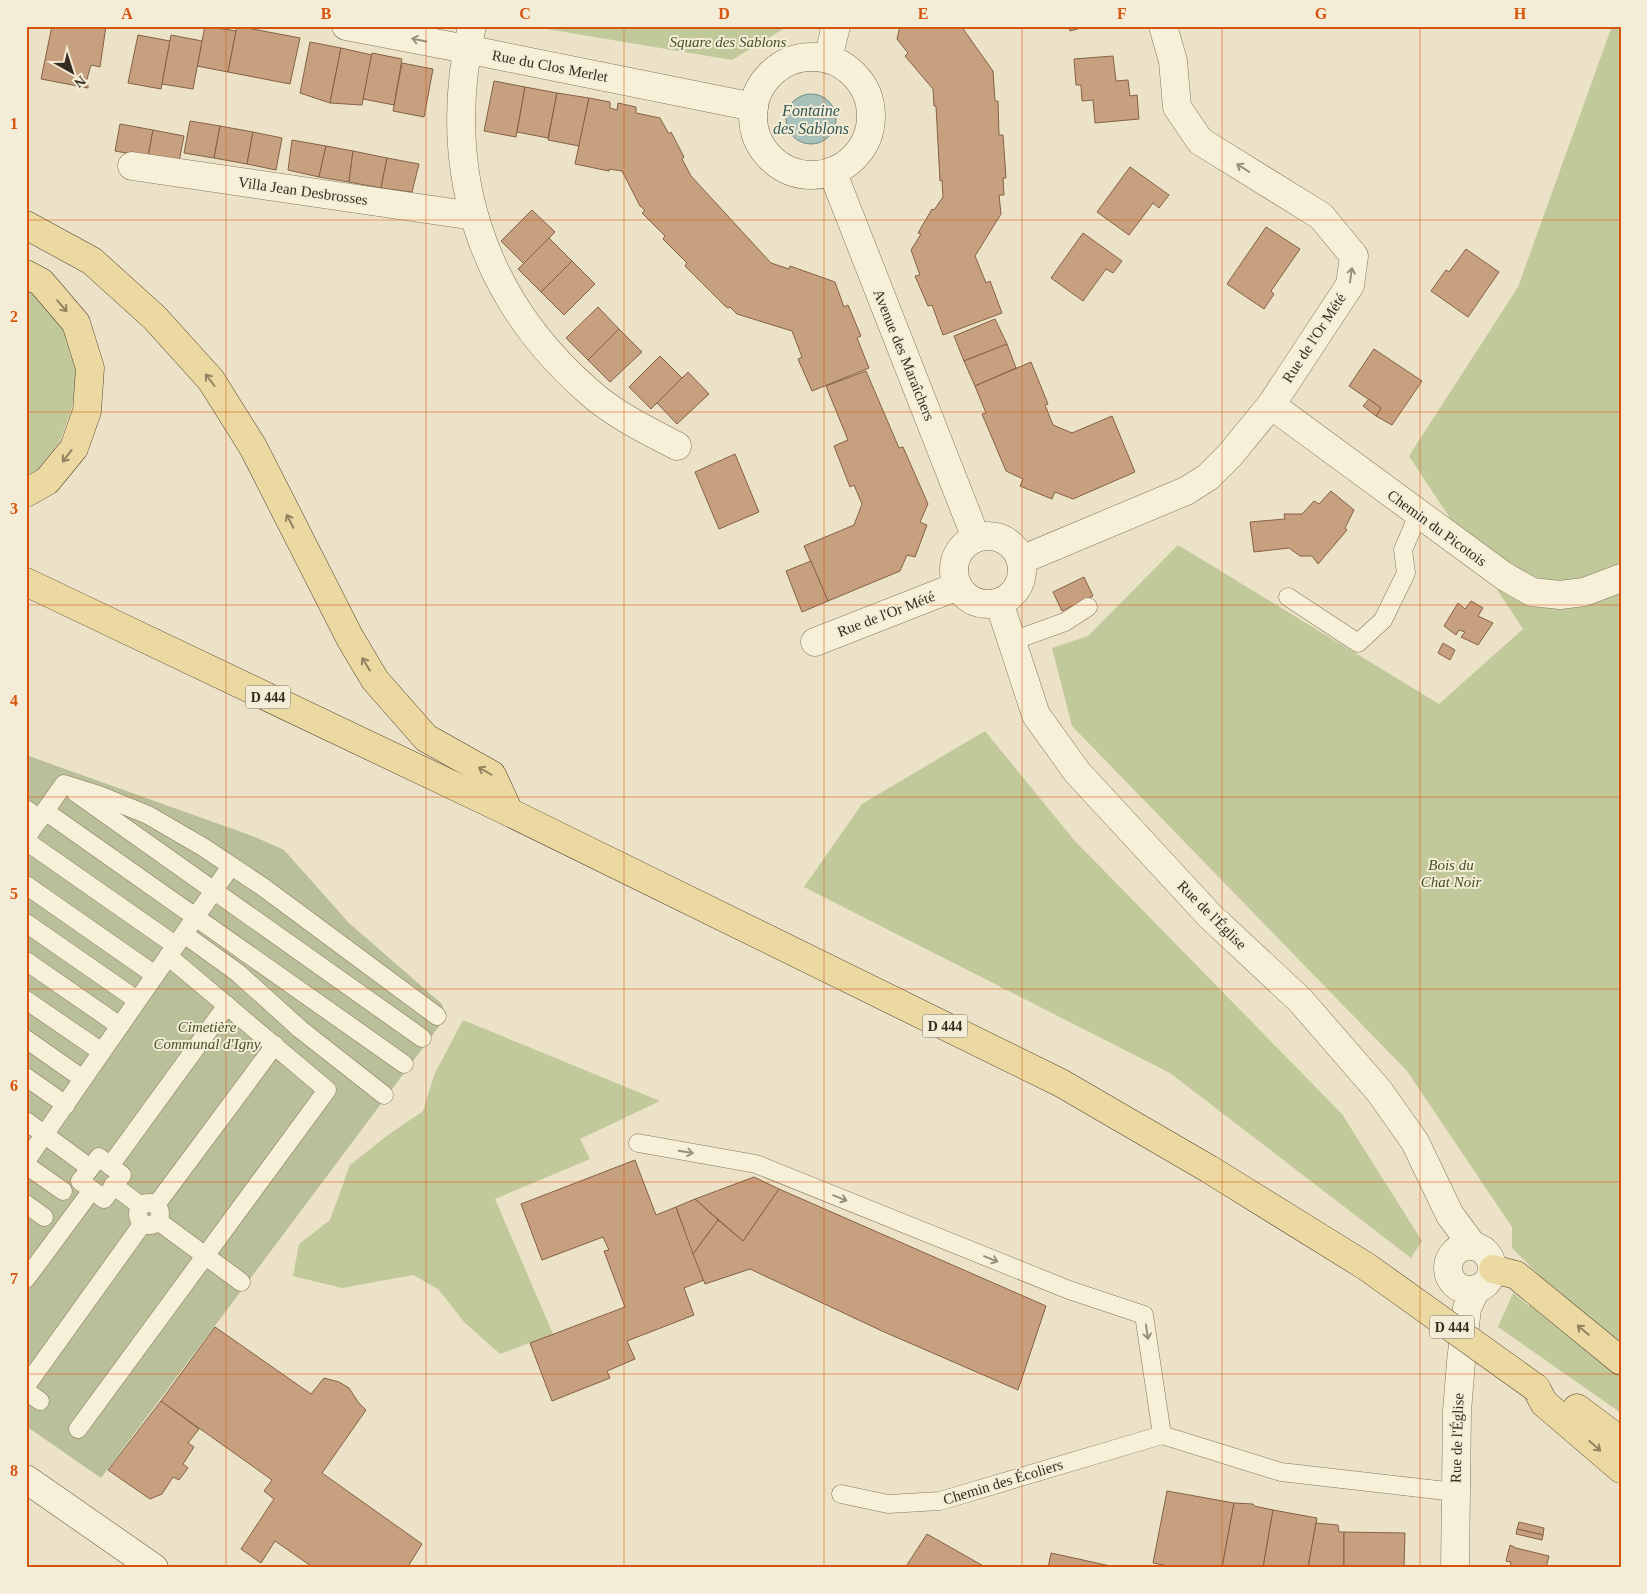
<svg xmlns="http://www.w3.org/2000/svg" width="1647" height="1594" font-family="Georgia,serif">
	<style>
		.green { fill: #c1c99b }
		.cemetery { fill: #b8bf99 }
		.water { fill: #a8c0ba; stroke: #6f8d87 }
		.building { fill: #c7a17f; stroke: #846145 }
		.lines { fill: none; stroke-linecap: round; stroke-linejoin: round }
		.lane-casing { stroke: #86755d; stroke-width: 19 }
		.street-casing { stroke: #86755d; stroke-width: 29 }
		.secondary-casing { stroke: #685640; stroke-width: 29 }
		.primary-casing { stroke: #544331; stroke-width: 29 }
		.lane { stroke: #f7f0d9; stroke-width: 18 }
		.street { stroke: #f7f0d9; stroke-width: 28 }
		.secondary { stroke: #f7f0d9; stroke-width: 28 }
		.primary { stroke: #ecd9a1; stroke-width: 28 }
		.primary-bridge-casing { stroke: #544331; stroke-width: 29; stroke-linecap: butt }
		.primary-bridge { stroke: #ecd9a1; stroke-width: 28 }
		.oneway { stroke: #978e7c }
		.oneway2 { stroke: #928260 }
		.grid { fill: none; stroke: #d6540e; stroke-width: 1; stroke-opacity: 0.55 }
		.labels { text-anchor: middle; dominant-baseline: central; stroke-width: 4; stroke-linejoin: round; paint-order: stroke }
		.shield { fill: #f3ecd6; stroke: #6f6657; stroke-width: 1 }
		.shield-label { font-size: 14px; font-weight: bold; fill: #372c20 }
		.park-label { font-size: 15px; font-style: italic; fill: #455228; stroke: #f3ecd6 }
		.street-label { font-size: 15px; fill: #372c20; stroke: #f3ecd6 }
		.water-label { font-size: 16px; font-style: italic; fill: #305655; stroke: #f3ecd6 }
		.neatline { fill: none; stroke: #d6540e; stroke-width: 2 }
		.grid-label { font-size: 16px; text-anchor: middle; font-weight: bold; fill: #d6540e }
	</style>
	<rect width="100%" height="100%" fill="#ece2c7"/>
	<g class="green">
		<polygon points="529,26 788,26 732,60"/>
		<polygon points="1612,26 1621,26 1621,1413 1498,1327 1513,1293 1529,1306 1546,1282 1512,1248 1512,1227 1407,1071 1072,726 1052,648 1088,636 1178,545 1439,704 1523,629 1409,456 1518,287"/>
		<polygon points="26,283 46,295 74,346 76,379 72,408 60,441 37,470 26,476"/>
		<polygon points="985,731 1075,841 1342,1114 1422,1241 1411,1258 1170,1073 804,887 862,804"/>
		<polygon points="463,1020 660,1101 580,1139 590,1159 495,1199 553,1334 500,1354 464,1322 438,1289 413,1275 342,1288 293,1276 299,1244 330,1220 350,1165 388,1135 423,1111 434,1075"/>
	</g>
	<polygon class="cemetery" points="26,755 255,837 284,850 349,923 442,1004 446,1017 101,1478 26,1426"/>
	<circle class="water" cx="811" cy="119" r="25"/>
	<g class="building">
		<polygon points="52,26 106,26 100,67 92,65 90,68 86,83 88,84 88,88 41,79"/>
		<polygon points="205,26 236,31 228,72 197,66"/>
		<polygon points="237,26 300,38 290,84 228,72"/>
		<polygon points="900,26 961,26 993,71 995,101 998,101 999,135 1003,135 1006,178 1003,178 1004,195 999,195 1001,214 975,256 986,283 990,281 1002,313 943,335 932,305 928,306 915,276 920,275 911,250 921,234 918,233 932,209 934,210 943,197 942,180 940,181 936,106 934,106 933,89 905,56 908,53 897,39"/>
		<polygon points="1069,26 1088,26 1070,31"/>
		<polygon points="138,35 170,41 161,89 128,83"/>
		<polygon points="171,35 202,41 193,89 162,84"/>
		<polygon points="310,42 341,48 330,103 300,93"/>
		<polygon points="341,48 372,55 362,105 330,103"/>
		<polygon points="372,53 402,59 394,105 363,99"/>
		<polygon points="1113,56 1116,81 1128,80 1130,96 1137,95 1139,119 1095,123 1093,100 1082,101 1081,85 1076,85 1074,59"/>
		<polygon points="402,63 433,69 424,117 393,111"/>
		<polygon points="494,81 525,87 516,137 484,131"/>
		<polygon points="525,87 557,93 548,138 517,132"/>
		<polygon points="557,93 589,98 579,146 548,140"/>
		<polygon points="589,98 610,102 610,108 617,110 618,103 636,107 636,113 660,118 669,134 671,132 684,157 682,159 691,176 771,263 789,269 790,266 835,282 844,307 848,305 861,336 857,338 869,368 812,391 798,359 802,357 792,331 737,314 730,307 728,308 725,306 685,266 687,263 663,239 665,236 642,213 645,210 640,206 622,171 609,169 609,171 575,164"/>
		<polygon points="190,121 220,126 214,158 184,153"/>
		<polygon points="120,124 153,130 148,157 115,151"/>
		<polygon points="220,126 253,132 247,164 214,158"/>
		<polygon points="153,130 184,136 179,162 148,157"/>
		<polygon points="253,132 282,138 276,170 247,164"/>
		<polygon points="292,140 326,146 319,177 288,170"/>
		<polygon points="326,146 353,151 349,182 319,177"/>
		<polygon points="353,151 387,158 381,188 349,182"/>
		<polygon points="387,158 419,164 412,192 381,188"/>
		<polygon points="1130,167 1169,195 1159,208 1153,203 1129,235 1097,212"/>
		<polygon points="532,210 555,232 524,264 501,241"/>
		<polygon points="1266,227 1300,249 1271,291 1274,294 1264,309 1227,284"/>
		<polygon points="1083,233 1122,261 1113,273 1106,269 1083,301 1051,278"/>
		<polygon points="549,238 572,261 541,292 518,269"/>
		<polygon points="1466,249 1499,272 1468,317 1431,291 1446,270 1449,272"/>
		<polygon points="572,261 595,284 564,315 541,292"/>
		<polygon points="598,307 619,329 588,360 566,338"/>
		<polygon points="995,319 1007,344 964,361 954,336"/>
		<polygon points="619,329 642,352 610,382 588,360"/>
		<polygon points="1007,344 1016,368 975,386 964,361"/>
		<polygon points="1374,349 1422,381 1392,425 1376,416 1381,408 1349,386"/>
		<polygon points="660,356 682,378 651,409 629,387"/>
		<polygon points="1031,362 1048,404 1045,405 1053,425 1072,433 1112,416 1135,472 1073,499 1055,492 1052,499 1020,486 1023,479 1006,471 982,414 986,413 975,386"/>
		<polygon points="866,371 899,448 903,447 928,504 920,522 927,525 915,557 907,555 900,571 828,601 804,546 854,525 862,504 854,485 850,487 834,446 848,440 826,386"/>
		<polygon points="688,372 709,394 677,424 657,403"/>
		<polygon points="1369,399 1381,408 1376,416 1363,406"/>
		<polygon points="735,454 759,512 719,529 695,472"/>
		<polygon points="1331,491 1354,510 1345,528 1347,530 1318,564 1312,556 1300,556 1289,548 1254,552 1250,522 1285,519 1284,514 1302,514 1314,501 1319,504"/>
		<polygon points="811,561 828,601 802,612 786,571"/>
		<polygon points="1084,577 1093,596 1062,611 1053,592"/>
		<polygon points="1471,601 1483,608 1478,616 1493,623 1478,645 1461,637 1465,632 1459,630 1456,635 1444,626 1458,603 1465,609"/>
		<polygon points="1443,643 1455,650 1450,660 1438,653"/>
		<polygon points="635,1160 656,1215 676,1207 704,1280 684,1288 694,1315 627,1341 635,1359 607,1371 610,1378 552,1401 530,1343 625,1307 604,1251 609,1250 603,1237 542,1260 521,1204"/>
		<polygon points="754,1177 779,1189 743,1241 695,1199"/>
		<polygon points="779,1189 1046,1306 1018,1390 882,1331 750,1269 705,1284 693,1254 718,1220 743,1241"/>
		<polygon points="695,1199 718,1220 693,1254 676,1207"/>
		<polygon points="215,1327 311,1394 324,1378 339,1382 349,1388 358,1402 366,1410 322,1473 422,1544 407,1568 314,1568 275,1541 261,1563 241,1549 274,1499 264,1491 272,1480 161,1401"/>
		<polygon points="161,1401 199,1429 188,1443 194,1447 183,1464 188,1468 179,1480 173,1477 162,1494 150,1499 108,1470"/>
		<polygon points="1167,1491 1234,1503 1222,1568 1178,1568 1153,1563"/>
		<polygon points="1234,1503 1253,1504 1254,1506 1273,1510 1263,1568 1222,1568"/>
		<polygon points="1273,1510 1317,1518 1308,1568 1263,1568"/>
		<polygon points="1519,1522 1544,1528 1543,1535 1517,1529"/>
		<polygon points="1316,1523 1338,1525 1339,1532 1344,1532 1344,1568 1308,1568"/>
		<polygon points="1517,1529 1543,1535 1542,1540 1516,1534"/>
		<polygon points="1344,1532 1405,1533 1404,1568 1344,1568"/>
		<polygon points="927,1534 987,1568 905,1568"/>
		<polygon points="1510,1545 1516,1548 1549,1556 1546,1568 1510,1568 1511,1562 1506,1561"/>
		<polygon points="1051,1553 1115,1567 1115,1568 1048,1568"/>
	</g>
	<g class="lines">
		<g class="lane-casing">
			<g id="lane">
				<polyline points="1288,597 1358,643 1383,620 1406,573 1403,550 1418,515"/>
				<polyline points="1012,641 1065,622 1088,607"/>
				<polyline points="76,793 422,1038"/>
				<polyline points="26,809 40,819"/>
				<polyline points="45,811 404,1064"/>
				<polyline points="26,838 64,784 99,795 148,815 203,847 263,887 437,1016"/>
				<polyline points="26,841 175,945"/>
				<polyline points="26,885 155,975"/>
				<polyline points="26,923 137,1000"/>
				<polyline points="184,934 238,973 300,1029 384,1095"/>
				<polyline points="26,961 120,1026"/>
				<polyline points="26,1000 102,1052"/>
				<polyline points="26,1039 83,1079"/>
				<polyline points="26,1077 66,1105"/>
				<polyline points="26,1121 90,1168"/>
				<polyline points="638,1143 756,1164 1069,1290 1144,1315 1162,1435 1281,1472 1455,1492"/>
				<polygon points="99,1157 122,1175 104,1199 80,1181"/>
				<polyline points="26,1161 231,866"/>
				<polyline points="26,1165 63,1191"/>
				<polyline points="110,1166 227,1005"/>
				<polyline points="113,1185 141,1206"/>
				<circle cx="149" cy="1214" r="11"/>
				<polyline points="26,1204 44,1217"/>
				<polyline points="156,1205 275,1045"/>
				<polyline points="158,1221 241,1282"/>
				<polyline points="26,1279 92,1190"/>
				<polyline points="26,1386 143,1223"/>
				<polyline points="26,1391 40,1401"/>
				<polyline points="78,1429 327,1090 168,956"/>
				<polyline points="841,1494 888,1504 940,1501 1162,1435"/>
			</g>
		</g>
		<g class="street-casing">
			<g id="street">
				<polyline points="346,26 466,49 754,107"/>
				<path d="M 472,26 C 440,166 479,295 587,390 C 613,414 646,430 677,446"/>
				<circle cx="812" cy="116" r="59"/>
				<polyline points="828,58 836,26"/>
				<polyline points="132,166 474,216"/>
				<polyline points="832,171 976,538"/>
				<polyline points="1271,405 1504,576 1532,592 1560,595 1584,592 1621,578"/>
				<circle cx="988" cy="570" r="34"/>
				<polyline points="1021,560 1186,491 1208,477 1230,455 1271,405 1350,285 1354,256 1321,216 1200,141 1177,107 1173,61 1163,26"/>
				<polyline points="999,602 1036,715 1077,772 1210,916 1300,1000 1379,1091 1415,1142 1450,1215 1473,1246"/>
				<polyline points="815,642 958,586"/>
				<circle cx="1470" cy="1268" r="22"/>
				<polyline points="1455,1568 1457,1411 1461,1362 1467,1308 1476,1289"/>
			</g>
		</g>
		<g class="secondary-casing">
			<polyline id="secondary" points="26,1479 154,1568"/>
		</g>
		<g class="primary-casing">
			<g id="primary">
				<polyline points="26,225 92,261 155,318 211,380 253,447 350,638 375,680 426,738 492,775 509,812"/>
				<polyline points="26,274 41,282 76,323 90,368 87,411 74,448 47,481 26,493"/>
				<polyline points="26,582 509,812 1061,1083 1209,1169 1367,1267"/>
				<polyline points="1493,1269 1516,1275 1621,1361"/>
				<polyline points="1536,1388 1544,1403 1621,1469"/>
				<polyline points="1577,1408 1621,1441"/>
			</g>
		</g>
		<use href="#lane" class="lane"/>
		<use href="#street" class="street"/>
		<use href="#secondary" class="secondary"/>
		<use href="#primary" class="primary"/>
		<g class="primary-bridge-casing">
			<polyline id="primary-bridge" points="1367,1267 1536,1388"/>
		</g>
		<use href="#primary-bridge" class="primary-bridge"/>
	</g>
	<defs><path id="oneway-shaft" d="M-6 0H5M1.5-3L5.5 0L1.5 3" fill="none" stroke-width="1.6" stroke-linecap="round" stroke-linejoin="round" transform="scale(1.25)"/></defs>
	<g class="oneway">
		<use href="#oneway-shaft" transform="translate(419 40) rotate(-169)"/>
		<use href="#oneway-shaft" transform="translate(1243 168) rotate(-148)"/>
		<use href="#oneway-shaft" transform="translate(1351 275) rotate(-82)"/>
		<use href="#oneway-shaft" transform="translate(686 1152) rotate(10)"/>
		<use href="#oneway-shaft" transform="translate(840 1198) rotate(22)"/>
		<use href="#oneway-shaft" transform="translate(991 1259) rotate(22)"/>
		<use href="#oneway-shaft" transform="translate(1147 1332) rotate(82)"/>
	</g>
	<g class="oneway2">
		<use href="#oneway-shaft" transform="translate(62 306) rotate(49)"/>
		<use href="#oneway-shaft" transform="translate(210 380) rotate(-127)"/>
		<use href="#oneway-shaft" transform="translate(67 456) rotate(128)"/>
		<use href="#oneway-shaft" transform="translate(290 521) rotate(-117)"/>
		<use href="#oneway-shaft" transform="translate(366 664) rotate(-121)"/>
		<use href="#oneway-shaft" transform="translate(485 771) rotate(-150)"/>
		<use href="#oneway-shaft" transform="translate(1583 1330) rotate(-140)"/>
		<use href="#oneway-shaft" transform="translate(1595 1446) rotate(41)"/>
	</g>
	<path class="grid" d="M 226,26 L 226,1568M 426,26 L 426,1568M 624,26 L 624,1568M 824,26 L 824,1568M 1022,26 L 1022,1568M 1222,26 L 1222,1568M 1420,26 L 1420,1568M 26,220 L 1621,220M 26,412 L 1621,412M 26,605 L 1621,605M 26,797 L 1621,797M 26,989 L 1621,989M 26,1182 L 1621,1182M 26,1374 L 1621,1374"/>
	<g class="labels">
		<g class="shield">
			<rect x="245.5" y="685.5" width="45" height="23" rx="4"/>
			<rect x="922.5" y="1014.5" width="45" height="23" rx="4"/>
			<rect x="1429.5" y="1315.5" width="45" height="23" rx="4"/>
		</g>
		<g class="shield-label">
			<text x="268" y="697">D 444</text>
			<text x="945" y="1026">D 444</text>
			<text x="1452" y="1327">D 444</text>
		</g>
		<g class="park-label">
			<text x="728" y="42">Square des Sablons</text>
			<text x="1451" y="865">Bois du<tspan x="1451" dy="17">Chat Noir</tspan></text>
			<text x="207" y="1027">Cimetière<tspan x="207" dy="17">Communal d'Igny</tspan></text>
		</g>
		<g class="street-label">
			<text transform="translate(550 66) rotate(11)">Rue du Clos Merlet</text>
			<text transform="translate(303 191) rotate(8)">Villa Jean Desbrosses</text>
			<text transform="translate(1314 338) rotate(-57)">Rue de l'Or Mété</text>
			<text transform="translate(904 355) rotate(68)">Avenue des Maraîchers</text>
			<text transform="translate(1437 528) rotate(36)">Chemin du Picotois</text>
			<text transform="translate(886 614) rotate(-21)">Rue de l'Or Mété</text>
			<text transform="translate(1212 915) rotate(45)">Rue de l'Église</text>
			<text transform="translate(1457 1438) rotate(-88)">Rue de l'Église</text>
			<text transform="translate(1003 1482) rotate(-17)">Chemin des Écoliers</text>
		</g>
		<g class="water-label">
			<text x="811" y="110">Fontaine<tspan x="811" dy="18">des Sablons</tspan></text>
		</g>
	</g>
	<rect width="1647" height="1594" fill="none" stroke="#f3ecd6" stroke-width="55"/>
	<g transform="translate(72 72) rotate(141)" stroke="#f3ecd6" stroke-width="4" paint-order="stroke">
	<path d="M0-4L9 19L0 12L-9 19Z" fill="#372c20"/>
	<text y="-8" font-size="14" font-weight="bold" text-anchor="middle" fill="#372c20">N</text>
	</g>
	<rect x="28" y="28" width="1592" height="1538" class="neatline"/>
	<g class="grid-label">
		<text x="127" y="19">A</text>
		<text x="326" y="19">B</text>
		<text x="525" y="19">C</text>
		<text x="724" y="19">D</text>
		<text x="923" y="19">E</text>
		<text x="1122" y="19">F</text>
		<text x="1321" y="19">G</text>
		<text x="1520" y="19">H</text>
		<text x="14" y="129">1</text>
		<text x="14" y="322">2</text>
		<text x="14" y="514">3</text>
		<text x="14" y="706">4</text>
		<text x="14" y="899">5</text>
		<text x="14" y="1091">6</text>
		<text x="14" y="1284">7</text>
		<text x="14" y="1476">8</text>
	</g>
</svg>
